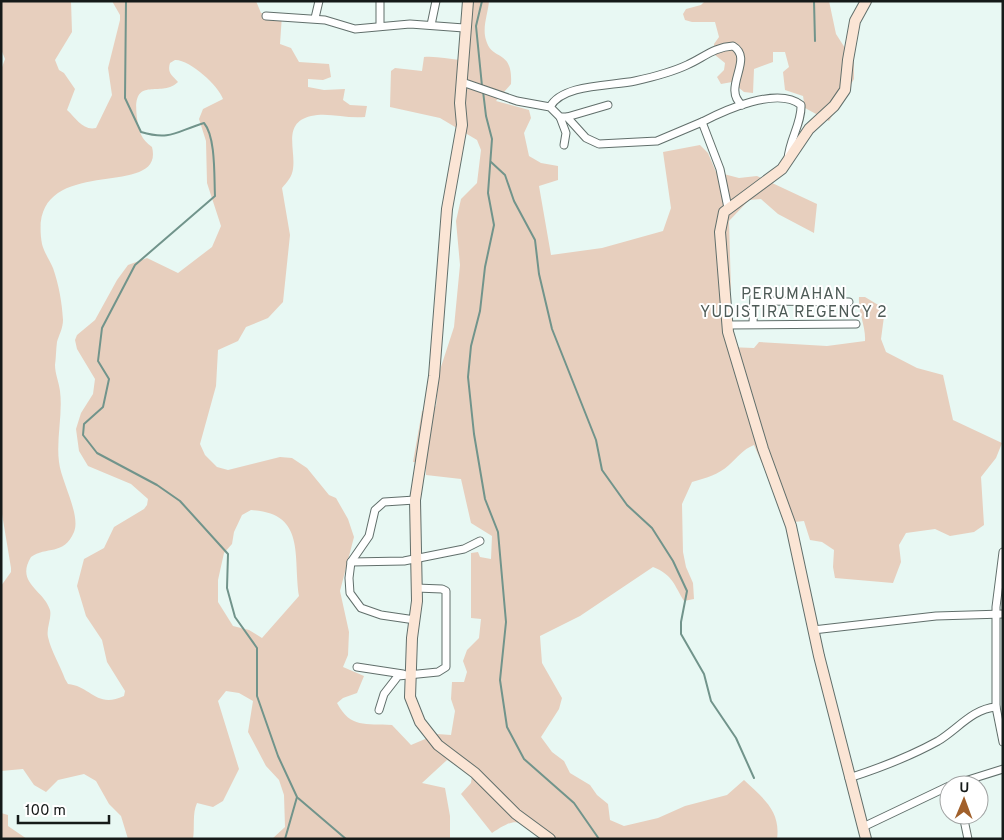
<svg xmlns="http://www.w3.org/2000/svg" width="1004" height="840" font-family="Overpass,sans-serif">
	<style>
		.green { fill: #e7cfbe; fill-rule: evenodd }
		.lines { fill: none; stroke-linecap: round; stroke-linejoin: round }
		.stream { stroke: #71948b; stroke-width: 2 }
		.street-casing { stroke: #616f6b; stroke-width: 9 }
		.secondary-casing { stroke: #616f6b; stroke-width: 12 }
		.street { stroke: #fff; stroke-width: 7 }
		.secondary { stroke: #fbe5d5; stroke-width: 10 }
		.labels { text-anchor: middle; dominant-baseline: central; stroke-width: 4; stroke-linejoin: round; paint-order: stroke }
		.neighbourhood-label { font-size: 16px; letter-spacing: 1px; fill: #4e5b57; stroke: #fff }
	</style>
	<rect width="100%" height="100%" fill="#e8f8f3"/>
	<g class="green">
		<path d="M 1,1 L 71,1 L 72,32 L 55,60 L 59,70 L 64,73 L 75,89 L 67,110 C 76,118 83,131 96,128 L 112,95 L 108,68 L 120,20 L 120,15 L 112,1 L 256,1 L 261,13 L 282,15 L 280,44 L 291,48 L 299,62 L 329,64 L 331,77 L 323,80 L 308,79 L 308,87 L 324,90 L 345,89 L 343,100 L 350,105 L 367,106 L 365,117 C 346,119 329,112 311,116 C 282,123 296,149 293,169 C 292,177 287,182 282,188 L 290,235 L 283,302 L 268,318 L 246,327 L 238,341 L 218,350 L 216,386 L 200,444 L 205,455 L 217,467 L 228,470 L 280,457 L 292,458 L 307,468 L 329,495 L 336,498 L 348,519 L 354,537 L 340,591 L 349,632 L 348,655 L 343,667 L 364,676 L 357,693 L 343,698 L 337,703 C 351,729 365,723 392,725 L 411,745 L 437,734 L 451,735 L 455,711 L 451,699 L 452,682 L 464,682 L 467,672 L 463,661 L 467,650 L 479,638 L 481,619 L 471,618 L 471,553 L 478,552 L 480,557 L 491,559 L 492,536 L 471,523 L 461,479 L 426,475 L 426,463 L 413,462 L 422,411 L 436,406 L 439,373 L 454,327 L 460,265 L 456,221 L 461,199 L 477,183 L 481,150 L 477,140 L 440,118 L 390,107 L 391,71 L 395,68 L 422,71 L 424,57 C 437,56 447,59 460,60 L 470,26 L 473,1 L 489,1 C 488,14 482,27 486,40 C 492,62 513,48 511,84 L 496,101 L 529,110 L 531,118 L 524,133 L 529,156 L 541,163 L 558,166 L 558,180 L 539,186 L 551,255 L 602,248 L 663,231 L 671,208 L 663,152 L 700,145 L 708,153 L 716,172 L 739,178 L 757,176 L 817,204 L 814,233 L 778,214 L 761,199 L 749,200 L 729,221 L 731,290 L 720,293 L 722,319 L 728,347 L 754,348 L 759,342 L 827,346 L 865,341 C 866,326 858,313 859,297 L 865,297 L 885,309 L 881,339 L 886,352 L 917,368 L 943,375 L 953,420 L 1002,443 L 996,458 L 981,477 L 984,525 L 974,532 L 950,536 L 935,529 L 906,533 L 899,545 L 901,562 L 893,583 L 835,578 L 833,567 L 834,550 L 822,542 L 810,540 L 804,521 L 784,523 L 776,496 L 754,445 C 742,450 738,457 729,465 C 718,475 706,478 692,482 L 682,504 L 683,552 L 686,567 L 693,583 L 694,599 L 684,601 C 674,585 673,575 653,567 L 580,616 L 540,636 L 542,663 L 562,698 L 559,709 L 541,737 L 552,752 L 564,761 L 570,773 L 590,785 L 597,795 L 608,804 L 610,820 L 624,826 L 658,818 L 685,806 L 727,795 L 744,780 C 763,798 781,811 777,839 L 543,839 C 518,821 519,815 492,833 L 461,794 L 471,783 L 472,775 L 447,760 L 422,783 L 445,788 L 450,816 L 450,839 L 272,839 L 285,827 L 284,795 L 279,780 L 266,766 L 248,732 L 253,701 L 239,693 L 226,691 L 218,701 L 239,769 L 223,801 L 213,807 L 197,803 C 192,814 195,827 193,839 L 128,839 L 121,816 L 109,804 L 96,781 L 84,774 L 58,780 L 46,792 L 34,785 L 23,769 L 1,771 L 1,586 L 11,572 L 11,568 L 1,508 L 1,70 L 5,59 L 1,49 ZM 175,60 C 189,59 219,86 223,99 L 203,109 L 199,119 L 206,141 L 207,183 L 221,226 L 212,247 L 178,273 L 147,258 L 128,265 L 117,280 L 95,320 L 77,335 L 75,340 L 77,349 L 95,379 L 93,394 L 81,413 L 76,429 L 79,451 L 88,466 L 131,484 L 148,499 L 147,505 L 144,509 L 114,527 L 104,548 L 84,559 L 77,586 L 86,616 L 102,640 L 107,662 L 125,691 L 124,696 C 96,709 91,686 68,684 L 65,679 C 60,665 51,651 48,637 C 46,628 52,618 50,610 C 44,590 15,583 31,557 C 46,546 64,556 74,532 C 81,515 61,481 59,462 C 56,439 63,414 60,391 C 59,382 55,374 55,365 C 56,358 56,349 57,342 C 59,335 63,328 63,320 C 62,303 59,285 53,268 C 50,261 44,252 42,244 C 25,148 166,203 152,147 C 141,139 139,132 137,118 C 131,73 161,99 178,82 C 172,75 167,73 170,63 ZM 251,510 C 306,513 293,555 299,596 L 262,638 L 249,630 L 233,626 L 218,602 L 218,580 L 224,553 L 232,544 L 234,532 L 242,515 Z"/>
		<polygon points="705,1 829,1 836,34 854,62 854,79 829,121 805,108 803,96 785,90 783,72 789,67 785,52 773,52 773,62 754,69 753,93 744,92 732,82 721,84 717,77 724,70 725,63 715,55 714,44 719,37 715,22 692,22 685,20 683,14 686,9 701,5"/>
		<polygon points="1,813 8,815 8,826 27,839 1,839"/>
	</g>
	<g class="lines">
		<g class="stream">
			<path d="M 126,1 L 125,98 L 141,132 C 171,141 177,131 204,123 C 216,137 214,178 215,196 L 135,265 L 102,328 L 98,361 L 109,379 L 103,407 L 84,424 L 83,435 L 97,453 L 157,485 L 180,501 L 228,554 L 227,588 L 235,617 L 257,648 L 257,696 L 278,756 L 297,797 L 285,839"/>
			<polyline points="814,1 815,41"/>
			<polyline points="482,86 476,26 482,1"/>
			<polyline points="483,91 486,116 492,139 488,193 494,225 485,267 480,311 471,346 468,377 474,434 485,499 498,532 506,622 500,680 507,727 524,759 574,803 599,839"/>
			<polyline points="491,162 505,175 514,201 535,240 539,274 552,329 596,440 602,470 627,505 652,528 673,561 687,591 681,622 681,634 704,674 711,701 736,738 754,778"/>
			<polyline points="298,798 346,839"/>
		</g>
		<g class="street-casing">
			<g id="street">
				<polyline points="380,1 380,26"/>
				<polyline points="266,16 325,20 355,29 410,24 464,28"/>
				<polyline points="315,18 319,1"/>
				<polyline points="431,25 436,1"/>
				<polyline points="462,82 517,101 550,107 560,117 567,117 586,138 599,144 657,141 702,122 720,169 728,208"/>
				<path d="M 550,107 C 562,84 611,86 635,81 C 653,77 670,73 687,65 C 703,58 714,47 733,46 C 755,59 721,88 742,105"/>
				<polyline points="560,117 566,133 564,145"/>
				<polyline points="567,117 608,105"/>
				<path d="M 702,122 C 725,110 778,86 801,105 C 802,123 789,140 788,159"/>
				<polyline points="754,301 849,302"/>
				<polyline points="753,324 754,294"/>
				<polyline points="727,325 856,324"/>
				<polyline points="415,500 384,502 375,510 369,536 351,562 349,578 350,593 361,608 381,615 415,620"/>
				<polyline points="1003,552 996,607 996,707 1003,742"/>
				<polyline points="351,562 404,561 464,549 480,541"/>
				<polyline points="813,630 936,616 1003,614"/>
				<polyline points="357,667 403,674"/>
				<polyline points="379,710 384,694 398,676 438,672 446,667 446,591 442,589 416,588"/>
				<path d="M 849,778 C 880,768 909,757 938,741 C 958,729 972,709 996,707"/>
				<polyline points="952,785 1003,769"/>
				<polyline points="963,815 968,839"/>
				<polyline points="863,827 949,786"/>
			</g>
		</g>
		<g class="secondary-casing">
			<g id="secondary">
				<polyline points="468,1 460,103 462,125 447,209 434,376 415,500 417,601 412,638 410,697 420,722 438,745 475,773 516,814 550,839"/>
				<polyline points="866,839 819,656 791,526 763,449 728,332 720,232 724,212 782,169 809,129 834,106 845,90 848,60 855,21 866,1"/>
			</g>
		</g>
		<use href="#street" class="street"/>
		<use href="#secondary" class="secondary"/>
	</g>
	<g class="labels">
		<g class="neighbourhood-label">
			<text x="794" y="295">PERUMAHAN<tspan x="794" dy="18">YUDISTIRA REGENCY 2</tspan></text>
		</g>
	</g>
	<rect width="1004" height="840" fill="none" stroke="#151a19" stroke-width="5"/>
	<g transform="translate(964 800) rotate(1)"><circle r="24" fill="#ffffff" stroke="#a1a3a3"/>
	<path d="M0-4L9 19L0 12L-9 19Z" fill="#a1602b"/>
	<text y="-8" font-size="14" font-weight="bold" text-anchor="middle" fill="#151a19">U</text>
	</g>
	<path d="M18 815v8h91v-8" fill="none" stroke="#151a19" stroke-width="2.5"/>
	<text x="25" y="815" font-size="15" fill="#151a19" stroke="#ffffff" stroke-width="4" paint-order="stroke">100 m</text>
</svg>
